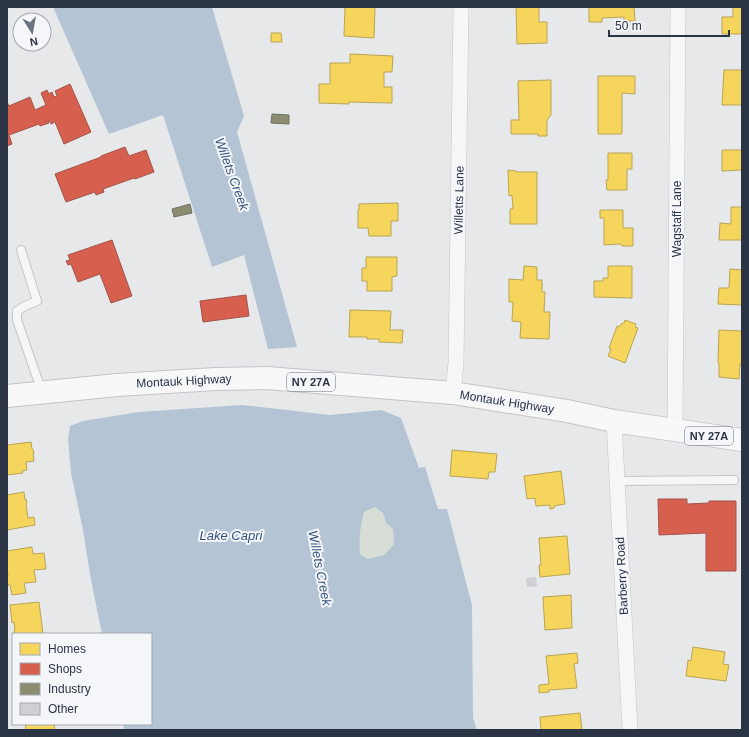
<svg xmlns="http://www.w3.org/2000/svg" width="749" height="737" font-family="Arial,sans-serif">
	<style>
		.green { fill: #d6ded6 }
		.water { fill: #b4c4d5; fill-rule: evenodd }
		.homes { fill: #f6d55c; stroke: #b9a555 }
		.shops { fill: #d6604d; stroke: #a3534b }
		.industry { fill: #8c8c6e; stroke: #6f7262 }
		.building { fill: #ced0d3 }
		.lines { fill: none; stroke-linecap: round; stroke-linejoin: round }
		.service-casing { stroke: #c4c6c8; stroke-width: 10 }
		.minor-casing { stroke: #c4c6c8; stroke-width: 16 }
		.primary-casing { stroke: #c2c5c8; stroke-width: 24 }
		.service { stroke: #f5f6f7; stroke-width: 8 }
		.minor { stroke: #f5f6f7; stroke-width: 15 }
		.primary { stroke: #f8f8f8; stroke-width: 22 }
		.labels { text-anchor: middle; dominant-baseline: central; stroke-width: 4; stroke-linejoin: round; paint-order: stroke }
		.shield { fill: #f4f6f9; stroke: #676e7b; stroke-width: 1 }
		.shield-label { font-size: 11px; font-weight: bold; fill: #2b3445 }
		.street-label { font-size: 12px; fill: #2b3445; stroke: #f4f6f9 }
		.water-label { font-size: 13px; font-style: italic; fill: #34527a; stroke: #f4f6f9 }
	</style>
	<rect width="100%" height="100%" fill="#e6e8ea"/>
	<path class="green" d="M 375,507 L 383,513 L 386,523 L 393,529 L 394,544 L 384,555 L 367,559 L 360,554 C 359,538 359,528 364,512 Z"/>
	<g class="water">
		<polygon points="53,7 212,7 244,116 237,132 297,347 268,349 244,255 212,267 163,115 109,134"/>
		<path d="M 242,405 L 330,415 L 381,410 L 401,418 L 419,468 L 425,467 L 438,509 L 447,509 L 472,605 L 473,718 L 477,730 L 124,730 L 123,724 L 151,724 L 151,634 L 102,634 L 91,580 L 83,530 L 71,473 L 68,439 L 70,426 L 83,421 L 139,412 ZM 375,507 L 383,513 L 386,523 L 393,529 L 394,544 L 384,555 L 367,559 L 360,554 C 359,538 360,528 364,512 Z"/>
	</g>
	<g class="homes">
		<polygon points="345,7 375,7 374,38 344,36"/>
		<polygon points="516,7 539,7 539,22 547,22 547,43 517,44"/>
		<polygon points="589,7 634,7 635,21 624,21 624,17 602,18 602,22 589,22"/>
		<polygon points="733,7 742,7 742,34 722,34 722,17 733,17"/>
		<polygon points="271,33 281,33 282,42 271,42"/>
		<polygon points="350,54 393,56 392,72 384,72 384,87 392,87 392,103 349,102 349,104 319,103 319,84 330,84 330,63 350,63"/>
		<polygon points="724,70 742,70 742,105 722,105"/>
		<polygon points="598,76 635,76 635,94 622,93 622,134 598,134"/>
		<polygon points="551,80 551,115 547,120 547,136 538,136 538,134 511,134 511,120 519,120 518,81"/>
		<polygon points="722,150 742,150 742,170 722,171"/>
		<polygon points="608,153 632,153 632,169 627,169 627,190 607,190 606,180 608,180"/>
		<polygon points="508,170 516,171 516,172 537,172 537,224 510,224 510,209 513,209 512,195 509,196"/>
		<polygon points="398,203 398,221 391,221 391,236 369,236 368,228 358,228 358,210 359,210 359,204"/>
		<polygon points="731,207 742,207 742,240 719,240 720,223 731,224"/>
		<polygon points="600,210 623,210 623,228 633,228 633,246 622,246 621,244 604,245 604,218 600,218"/>
		<polygon points="366,257 397,257 397,276 392,277 392,291 367,291 367,281 362,281 362,268 366,268"/>
		<polygon points="524,266 537,267 537,280 542,280 542,292 545,292 544,312 550,312 549,339 520,338 521,322 512,321 513,302 509,302 509,279 523,280"/>
		<polygon points="608,266 632,266 632,298 594,297 594,281 603,281 603,278 608,278"/>
		<polygon points="730,269 742,270 742,305 718,304 719,288 729,288"/>
		<polygon points="350,310 391,311 390,330 403,330 402,343 379,342 379,339 367,339 367,337 349,337"/>
		<polygon points="625,320 636,324 635,327 638,328 625,363 608,356 611,349 609,348 617,326 619,327 621,324 624,323"/>
		<polygon points="719,330 742,331 742,365 740,364 739,379 719,377 719,363 718,363"/>
		<polygon points="31,442 32,449 33,449 34,453 33,453 34,461 26,462 27,470 22,471 23,473 7,475 7,445"/>
		<polygon points="452,450 497,454 495,472 489,472 488,479 450,476"/>
		<polygon points="561,471 565,504 554,506 554,508 550,509 550,505 536,506 535,498 527,499 524,476"/>
		<polygon points="24,492 25,500 26,499 27,503 26,504 28,518 34,517 35,525 7,530 7,495"/>
		<polygon points="567,536 570,574 540,577 539,565 541,565 539,538"/>
		<polygon points="32,547 33,554 44,553 46,569 34,570 36,582 24,583 26,593 12,595 10,585 8,585 7,577 8,576 7,568 7,551"/>
		<polygon points="571,595 572,628 545,630 543,597"/>
		<polygon points="39,602 43,634 15,634 14,631 15,631 14,622 12,623 10,605"/>
		<polygon points="693,647 725,652 723,664 729,665 726,681 686,676 688,660 691,661"/>
		<polygon points="577,653 578,663 574,664 577,688 549,690 549,692 539,693 539,685 549,684 546,656"/>
		<polygon points="580,713 582,730 541,730 540,717"/>
		<polygon points="25,724 54,724 55,730 26,730"/>
	</g>
	<g class="shops">
		<polygon points="70,84 91,132 64,144 55,122 51,124 50,121 48,121 49,123 40,126 39,124 9,135 12,144 7,146 7,102 9,106 30,97 35,110 46,105 41,93 47,90 49,94 52,92 54,97 57,96 55,91"/>
		<polygon points="125,147 129,156 146,150 154,172 135,179 134,178 103,189 104,192 96,195 95,192 66,202 55,174 101,157 101,156"/>
		<polygon points="112,240 132,296 111,303 100,274 78,282 71,264 68,265 66,261 70,260 68,255"/>
		<polygon points="246,295 249,316 203,322 200,301"/>
		<polygon points="658,499 687,499 687,504 709,503 709,501 736,501 736,571 706,571 706,533 659,535"/>
	</g>
	<g class="industry">
		<polygon points="272,114 289,115 289,124 271,123"/>
		<polygon points="190,204 192,213 174,217 172,209"/>
	</g>
	<polygon class="building" points="536,577 537,586 527,587 526,578"/>
	<g class="lines">
		<g class="service-casing">
			<g id="service">
				<polyline points="21,250 37,301 25,306 17,311 17,320 42,392"/>
				<polyline points="617,481 734,480"/>
			</g>
		</g>
		<g class="minor-casing">
			<g id="minor">
				<polyline points="453,393 456,363 461,7"/>
				<polyline points="614,421 630,730"/>
				<polyline points="675,431 678,7"/>
			</g>
		</g>
		<g class="primary-casing">
			<polyline id="primary" points="7,396 117,385 216,379 267,378 453,393 567,411 614,421 742,440"/>
		</g>
		<use href="#service" class="service"/>
		<use href="#minor" class="minor"/>
		<use href="#primary" class="primary"/>
	</g>
	<g class="labels">
		<g class="shield">
			<rect x="287" y="373" width="48" height="18" rx="3"/>
			<rect x="685" y="427" width="48" height="18" rx="3"/>
		</g>
		<g class="shield-label">
			<text x="311" y="382">NY 27A</text>
			<text x="709" y="436">NY 27A</text>
		</g>
		<g class="street-label">
			<text transform="translate(459 200) rotate(-89)">Willetts Lane</text>
			<text transform="translate(677 219) rotate(-90)">Wagstaff Lane</text>
			<text transform="translate(184 381) rotate(-3)">Montauk Highway</text>
			<text transform="translate(507 402) rotate(9)">Montauk Highway</text>
			<text transform="translate(622 576) rotate(-93)">Barberry Road</text>
		</g>
		<g class="water-label">
			<text transform="translate(232 174) rotate(70)">Willets Creek</text>
			<text x="231" y="535">Lake Capri</text>
			<text transform="translate(320 568) rotate(79)">Willets Creek</text>
		</g>
	</g>
	<rect width="749" height="737" fill="none" stroke="#2b3445" stroke-width="16"/>
	<rect x="12" y="633" width="140" height="92" fill="#f4f6f9" stroke="#a4a8b1"/>
	<rect x="20" y="643" width="20" height="12" fill="#f6d55c" stroke="#a4a8b1"/>
	<text x="48" y="653" font-size="12" fill="#2b3445">Homes</text>
	<rect x="20" y="663" width="20" height="12" fill="#d6604d" stroke="#a4a8b1"/>
	<text x="48" y="673" font-size="12" fill="#2b3445">Shops</text>
	<rect x="20" y="683" width="20" height="12" fill="#8c8c6e" stroke="#a4a8b1"/>
	<text x="48" y="693" font-size="12" fill="#2b3445">Industry</text>
	<rect x="20" y="703" width="20" height="12" fill="#ced0d3" stroke="#a4a8b1"/>
	<text x="48" y="713" font-size="12" fill="#2b3445">Other</text>
	<g transform="translate(32 32) rotate(169)"><circle r="19" fill="#f4f6f9" stroke="#a4a8b1"/>
	<path d="M0-3L7 15L0 10L-7 15Z" fill="#6c737f"/>
	<text y="-6" font-size="11" font-weight="bold" text-anchor="middle" fill="#2b3445">N</text>
	</g>
	<path d="M609 30v6h120v-6" fill="none" stroke="#2b3445" stroke-width="2"/>
	<text x="615" y="30" font-size="12" fill="#2b3445" stroke="#f4f6f9" stroke-width="3" paint-order="stroke">50 m</text>
</svg>
